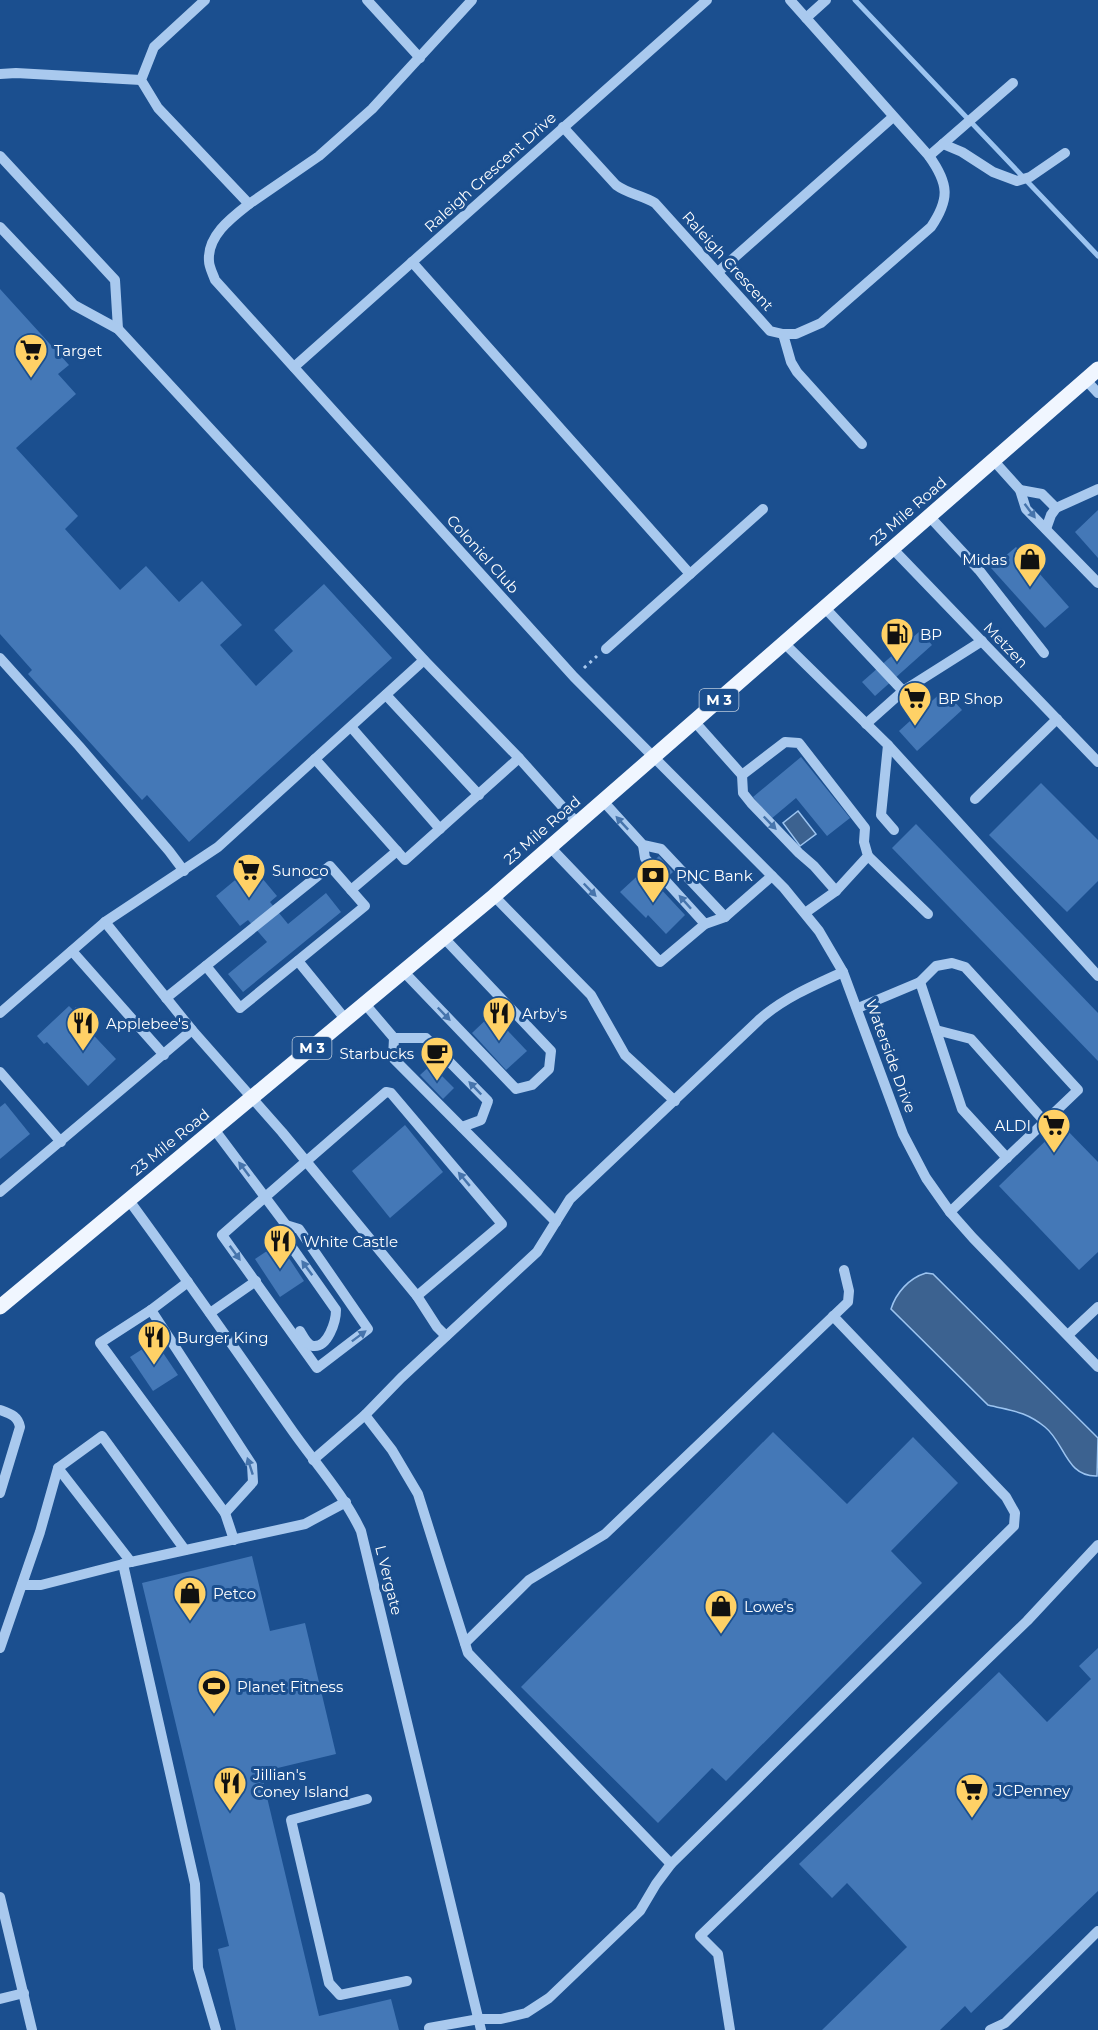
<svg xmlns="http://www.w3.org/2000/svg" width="1098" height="2030" font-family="Montserrat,sans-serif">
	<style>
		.water { fill: #3c6290; stroke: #9cc4f0; stroke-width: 1.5 }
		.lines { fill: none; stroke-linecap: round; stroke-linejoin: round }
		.stream { stroke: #9cc4f0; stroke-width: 5 }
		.building { fill: #4478b7 }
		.minor-tunnel { stroke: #3d69a0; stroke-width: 10; stroke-dasharray: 10 5; stroke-linecap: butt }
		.path { stroke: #a9c9ee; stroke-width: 3; stroke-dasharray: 3 4.5; stroke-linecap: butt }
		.minor { stroke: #a9c9ee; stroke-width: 10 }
		.major { stroke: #f0f6ff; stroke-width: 15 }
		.oneway { fill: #4674ac }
		.labels { text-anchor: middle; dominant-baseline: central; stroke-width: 6; stroke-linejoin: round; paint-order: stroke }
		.shield { fill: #1b4f8f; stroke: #bbcadd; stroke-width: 1.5 }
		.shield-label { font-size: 14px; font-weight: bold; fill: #fff }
		.street-label { font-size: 15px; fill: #fff; stroke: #1b4f8f }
		.poi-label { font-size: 15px; fill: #fff; stroke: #1b4f8f; text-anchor: start }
	</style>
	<rect width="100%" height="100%" fill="#1b4f8f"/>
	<g class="water">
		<polygon points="798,811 816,834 800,846 783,823"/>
		<path d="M 926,1273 L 933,1274 L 1098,1438 L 1097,1476 C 1066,1477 1065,1443 1045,1427 C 1025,1411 1012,1411 988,1405 L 891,1309 C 896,1293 909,1278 926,1273 Z"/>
	</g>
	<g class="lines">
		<polyline class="stream" points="855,0 1098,256"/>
	</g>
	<g class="building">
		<polygon points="0,289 69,365 58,374 76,394 16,448 78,516 65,529 120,590 146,566 179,602 202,581 242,625 220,645 256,686 293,651 274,630 324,584 392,658 189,842 147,795 142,800 28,674 32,670 0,634"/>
		<polygon points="1098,510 1098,558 1075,532"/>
		<polygon points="1016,547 1069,607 1045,628 991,568"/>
		<polygon points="920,631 932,645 875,696 862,682"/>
		<polygon points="944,690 962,710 917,751 899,731"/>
		<polygon points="801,757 850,818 827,836 796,798 771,819 753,797"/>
		<polygon points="1041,783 1098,840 1098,881 1067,912 989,835"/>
		<polygon points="916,824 1098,1013 1098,1061 892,848"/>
		<polygon points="659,856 673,872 658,886 685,915 666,934 648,915 646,918 620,892"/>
		<polygon points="252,866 277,896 270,902 288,924 326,893 341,912 243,992 228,974 267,942 248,920 240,926 216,896"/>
		<polygon points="69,1006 73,1010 76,1007 86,1018 81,1022 116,1059 88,1086 47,1042 44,1044 37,1036"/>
		<polygon points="492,1014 527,1051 506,1070 472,1033"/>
		<polygon points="431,1065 454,1088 443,1099 420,1075"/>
		<polygon points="5,1103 30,1134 0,1159 0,1107"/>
		<polygon points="405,1125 443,1172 390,1218 352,1171"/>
		<polygon points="1062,1125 1098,1162 1098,1252 1079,1270 999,1186"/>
		<polygon points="279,1243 304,1281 280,1297 255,1259"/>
		<polygon points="155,1341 178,1375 153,1391 130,1357"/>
		<polygon points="773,1432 847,1504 913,1437 958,1483 891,1551 922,1583 726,1781 712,1768 658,1823 521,1687"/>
		<polygon points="252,1556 270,1631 305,1623 336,1754 261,1772 319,2016 391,1999 399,2030 236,2030 218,1949 229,1946 142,1583"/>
		<polygon points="1098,1648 1098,1891 971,2013 965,2006 940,2030 822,2030 907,1947 847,1883 832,1898 799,1864 999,1672 1047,1722 1091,1679 1079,1666"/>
	</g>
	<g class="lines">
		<polyline class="minor-tunnel" points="650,864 665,880"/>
		<polyline class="path" points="584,668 597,656"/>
		<g class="minor">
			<path d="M 205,0 L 154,47 L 141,80 L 158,108 L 249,204 C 231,218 207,236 209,261 C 209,267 213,274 215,280 L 574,677 L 784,888 L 819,931 L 843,972 L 903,1134 L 926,1178 L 950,1212 L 973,1238 L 1098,1367"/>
			<polyline points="367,0 420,58"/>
			<polyline points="806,18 826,0"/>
			<polyline points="0,74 16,73 141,80"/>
			<path d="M 563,127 L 616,185 C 628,194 642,195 655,203 L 770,331 L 783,334 L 796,334 L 821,323 L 931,227 C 950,199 949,184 929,156 L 790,0"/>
			<polyline points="943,144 962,152 993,172 1017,181 1030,177 1065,153"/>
			<polyline points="0,156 115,280 118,329"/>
			<polyline points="929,156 1013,83"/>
			<polyline points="249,204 319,156 372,109 472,0"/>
			<polyline points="0,227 74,305 118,329 424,660 519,758 577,823"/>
			<polyline points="412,262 690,574"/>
			<polyline points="718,272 893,117"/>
			<polyline points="783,334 791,362 797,372 862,444"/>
			<polyline points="294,367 707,0"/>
			<polyline points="1086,380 1098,393"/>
			<polyline points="994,461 1020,490 1026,509 1098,583"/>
			<polyline points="1020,490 1042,494 1056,508"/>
			<polyline points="929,516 979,570 1044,653"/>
			<polyline points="1046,529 1051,515 1056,508 1098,489"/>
			<polyline points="892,548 1098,762"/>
			<polyline points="825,608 903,691 982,641"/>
			<polyline points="784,643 888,745 881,815 894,830"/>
			<polyline points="606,649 763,509"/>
			<polyline points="0,658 79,746 169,851 184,871"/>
			<polyline points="386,695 479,795"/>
			<polyline points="694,721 742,775 785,742 799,743 865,828 864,842 868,856 836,891 805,913"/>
			<polyline points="866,724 903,691"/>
			<polyline points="351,727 440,829"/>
			<polyline points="888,745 1098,976"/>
			<polyline points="315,759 405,860 519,758"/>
			<polyline points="742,775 743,793 751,803 799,853 814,866 836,891"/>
			<polyline points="975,799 1057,719"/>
			<polyline points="603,801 643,845 661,849 725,917"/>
			<polyline points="643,845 645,858 650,864"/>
			<polyline points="550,847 660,962 705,924 725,917 772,876"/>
			<polyline points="868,856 928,914"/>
			<polyline points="665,880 705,924"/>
			<polyline points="494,896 591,995 625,1055 675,1101"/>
			<path d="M 105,922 L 192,1030 L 282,1132 L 417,1296 L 502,1224 L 391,1093 L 386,1092 C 331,1140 276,1187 222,1235 L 317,1368 L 368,1329 L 299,1229 L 286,1225 L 214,1129"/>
			<polyline points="72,951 164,1055"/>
			<polyline points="298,961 346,1020"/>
			<polyline points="206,966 240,1008 365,906 351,890 397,851"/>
			<polyline points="404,972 516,1089 532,1085 549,1069 551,1051 444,938"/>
			<polyline points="920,982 962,1109 1007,1158"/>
			<polyline points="166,998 330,866 351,890"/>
			<polyline points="365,1004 394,1038 393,1058 556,1222"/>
			<polyline points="858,1008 920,982 936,966 952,963 965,967 1078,1090 950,1212"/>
			<polyline points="0,1013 105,922 218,847 424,660"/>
			<polyline points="936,1030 971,1039 1045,1122"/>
			<polyline points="394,1038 426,1038 488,1101 481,1120 462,1127"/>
			<polyline points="0,1072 61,1142"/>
			<polyline points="0,1192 192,1030"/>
			<path d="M 128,1199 C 183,1274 236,1350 289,1426 C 313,1461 343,1493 361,1531 L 481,2030"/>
			<path d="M 286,1225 L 286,1239 L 336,1310 C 336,1321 328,1348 313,1346 C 307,1345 303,1336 300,1331"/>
			<polyline points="188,1282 151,1310 100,1343 225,1513 234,1540"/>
			<polyline points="417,1296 437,1327 446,1336"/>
			<polyline points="151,1310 252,1465 253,1482 225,1513"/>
			<polyline points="210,1313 256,1281"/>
			<polyline points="1068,1335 1098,1307"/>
			<path d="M 0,1410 C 11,1414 18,1416 20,1427 L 0,1493"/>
			<polyline points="365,1415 392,1450 418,1494 468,1653 671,1864"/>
			<path d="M 313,1460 L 365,1415 L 401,1378 L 537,1252 L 570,1199 L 760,1019 C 784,998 814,985 843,972"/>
			<polyline points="58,1468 131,1562"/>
			<polyline points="123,1564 195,1884 198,1968 216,2030"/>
			<polyline points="22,1585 41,1585 131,1562 305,1524 346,1502"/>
			<polyline points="465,1643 529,1580 605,1534 848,1302 849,1291 844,1270"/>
			<polyline points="0,1648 40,1532 58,1468 102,1436 185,1550"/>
			<polyline points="367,1799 291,1820 329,1983 340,1995 407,1981"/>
			<polyline points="0,1897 32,2030"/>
			<polyline points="0,1999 24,1993"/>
			<polyline points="429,2028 479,2019 501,2019 526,2013 549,1998 640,1911 656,1884 671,1864 1014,1526 1015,1513 1006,1497 833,1316"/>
			<polyline points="730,2030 718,1954 700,1936 1027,1621 1098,1545"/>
			<polyline points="990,2030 1005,2023 1098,1931"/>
		</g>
		<polyline class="major" points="0,1307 494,896 1098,369"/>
	</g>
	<defs><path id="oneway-solid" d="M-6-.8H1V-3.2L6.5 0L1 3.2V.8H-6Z" transform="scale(1.5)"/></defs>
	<g class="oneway">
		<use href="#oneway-solid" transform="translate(1030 511) rotate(53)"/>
		<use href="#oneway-solid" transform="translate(622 823) rotate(-133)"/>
		<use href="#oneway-solid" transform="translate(770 823) rotate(46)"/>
		<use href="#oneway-solid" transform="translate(590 890) rotate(46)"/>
		<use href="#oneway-solid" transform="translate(685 902) rotate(-132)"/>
		<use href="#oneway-solid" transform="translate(444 1014) rotate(46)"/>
		<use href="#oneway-solid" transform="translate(475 1088) rotate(-134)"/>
		<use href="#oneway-solid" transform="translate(244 1169) rotate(-127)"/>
		<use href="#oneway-solid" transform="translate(464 1179) rotate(-130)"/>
		<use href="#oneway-solid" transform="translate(235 1253) rotate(54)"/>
		<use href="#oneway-solid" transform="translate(307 1268) rotate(-126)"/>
		<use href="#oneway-solid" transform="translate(359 1336) rotate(-37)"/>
		<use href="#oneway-solid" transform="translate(250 1466) rotate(-108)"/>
	</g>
	<defs>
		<g id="supermarket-pin" transform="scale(1.725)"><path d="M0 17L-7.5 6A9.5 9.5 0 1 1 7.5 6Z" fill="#ffd166" stroke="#1b4f8f"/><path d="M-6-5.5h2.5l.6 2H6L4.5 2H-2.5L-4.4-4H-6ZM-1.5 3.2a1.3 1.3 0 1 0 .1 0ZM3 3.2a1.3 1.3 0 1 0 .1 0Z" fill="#111"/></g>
		<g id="shop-pin" transform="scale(1.725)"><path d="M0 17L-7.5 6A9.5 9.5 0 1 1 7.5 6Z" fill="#ffd166" stroke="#1b4f8f"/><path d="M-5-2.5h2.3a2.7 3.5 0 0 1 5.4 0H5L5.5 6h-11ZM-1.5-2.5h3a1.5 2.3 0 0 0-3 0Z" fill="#111"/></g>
		<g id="fuel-pin" transform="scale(1.725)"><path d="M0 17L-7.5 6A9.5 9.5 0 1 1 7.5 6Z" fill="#ffd166" stroke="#1b4f8f"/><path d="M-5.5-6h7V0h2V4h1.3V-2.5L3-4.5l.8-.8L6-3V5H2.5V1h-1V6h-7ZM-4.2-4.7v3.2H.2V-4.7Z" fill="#111"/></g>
		<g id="bank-pin" transform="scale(1.725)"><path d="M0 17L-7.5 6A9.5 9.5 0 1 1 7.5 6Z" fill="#ffd166" stroke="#1b4f8f"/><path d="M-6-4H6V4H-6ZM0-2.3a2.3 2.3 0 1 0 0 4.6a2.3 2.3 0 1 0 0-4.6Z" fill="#111"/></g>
		<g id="restaurant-pin" transform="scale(1.725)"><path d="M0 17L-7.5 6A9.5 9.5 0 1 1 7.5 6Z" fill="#ffd166" stroke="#1b4f8f"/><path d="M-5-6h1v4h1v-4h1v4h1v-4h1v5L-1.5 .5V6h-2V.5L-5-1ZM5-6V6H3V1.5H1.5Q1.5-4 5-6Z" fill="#111"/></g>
		<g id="cafe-pin" transform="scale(1.725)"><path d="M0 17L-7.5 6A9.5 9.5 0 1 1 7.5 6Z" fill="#ffd166" stroke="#1b4f8f"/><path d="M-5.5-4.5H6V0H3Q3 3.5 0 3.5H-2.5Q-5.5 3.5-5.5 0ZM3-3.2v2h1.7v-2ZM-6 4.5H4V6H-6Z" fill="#111"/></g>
		<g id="stadium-pin" transform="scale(1.725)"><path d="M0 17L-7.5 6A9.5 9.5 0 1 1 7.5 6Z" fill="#ffd166" stroke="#1b4f8f"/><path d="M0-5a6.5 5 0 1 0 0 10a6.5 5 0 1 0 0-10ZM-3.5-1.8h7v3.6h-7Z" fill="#111"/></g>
	</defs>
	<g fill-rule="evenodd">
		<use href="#supermarket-pin" x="31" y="350"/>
		<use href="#shop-pin" x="1030" y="559"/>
		<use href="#fuel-pin" x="897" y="634"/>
		<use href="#supermarket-pin" x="915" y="698"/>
		<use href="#supermarket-pin" x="249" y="870"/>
		<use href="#bank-pin" x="653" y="875"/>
		<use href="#restaurant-pin" x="499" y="1013"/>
		<use href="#restaurant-pin" x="83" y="1023"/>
		<use href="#cafe-pin" x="437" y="1053"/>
		<use href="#supermarket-pin" x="1054" y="1125"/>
		<use href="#restaurant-pin" x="280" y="1241"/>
		<use href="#restaurant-pin" x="154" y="1337"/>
		<use href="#shop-pin" x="190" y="1593"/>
		<use href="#shop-pin" x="721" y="1606"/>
		<use href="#stadium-pin" x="214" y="1686"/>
		<use href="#restaurant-pin" x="230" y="1783"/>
		<use href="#supermarket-pin" x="972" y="1790"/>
	</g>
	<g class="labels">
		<g class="shield">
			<rect x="699.5" y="689" width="39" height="22" rx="4.5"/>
			<rect x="292.5" y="1037" width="39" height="22" rx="4.5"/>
		</g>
		<g class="shield-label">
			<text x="719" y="700">M 3</text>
			<text x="312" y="1048">M 3</text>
		</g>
		<g class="street-label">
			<text transform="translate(490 172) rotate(-42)">Raleigh Crescent Drive</text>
			<text transform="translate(728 261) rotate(48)">Raleigh Crescent</text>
			<text transform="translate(908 511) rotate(-41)">23 Mile Road</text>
			<text transform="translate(483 554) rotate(48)">Coloniel Club</text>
			<text transform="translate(1006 645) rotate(46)">Metzen</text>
			<text transform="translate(542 830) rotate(-41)">23 Mile Road</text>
			<text transform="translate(891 1056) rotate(70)">Waterside Drive</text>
			<text transform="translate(170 1142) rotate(-39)">23 Mile Road</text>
			<text transform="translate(389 1580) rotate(76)">L Vergate</text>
		</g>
		<g class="poi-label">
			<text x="54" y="350">Target</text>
			<text x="1007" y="559" text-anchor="end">Midas</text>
			<text x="920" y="634">BP</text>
			<text x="938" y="698">BP Shop</text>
			<text x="272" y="870">Sunoco</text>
			<text x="676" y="875">PNC Bank</text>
			<text x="522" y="1013">Arby's</text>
			<text x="106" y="1023">Applebee's</text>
			<text x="414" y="1053" text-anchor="end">Starbucks</text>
			<text x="1031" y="1125" text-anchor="end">ALDI</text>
			<text x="303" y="1241">White Castle</text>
			<text x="177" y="1337">Burger King</text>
			<text x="213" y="1593">Petco</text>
			<text x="744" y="1606">Lowe's</text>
			<text x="237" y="1686">Planet Fitness</text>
			<text x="253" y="1774">Jillian's<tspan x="253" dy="17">Coney Island</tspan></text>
			<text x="995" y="1790">JCPenney</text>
		</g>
	</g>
</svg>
